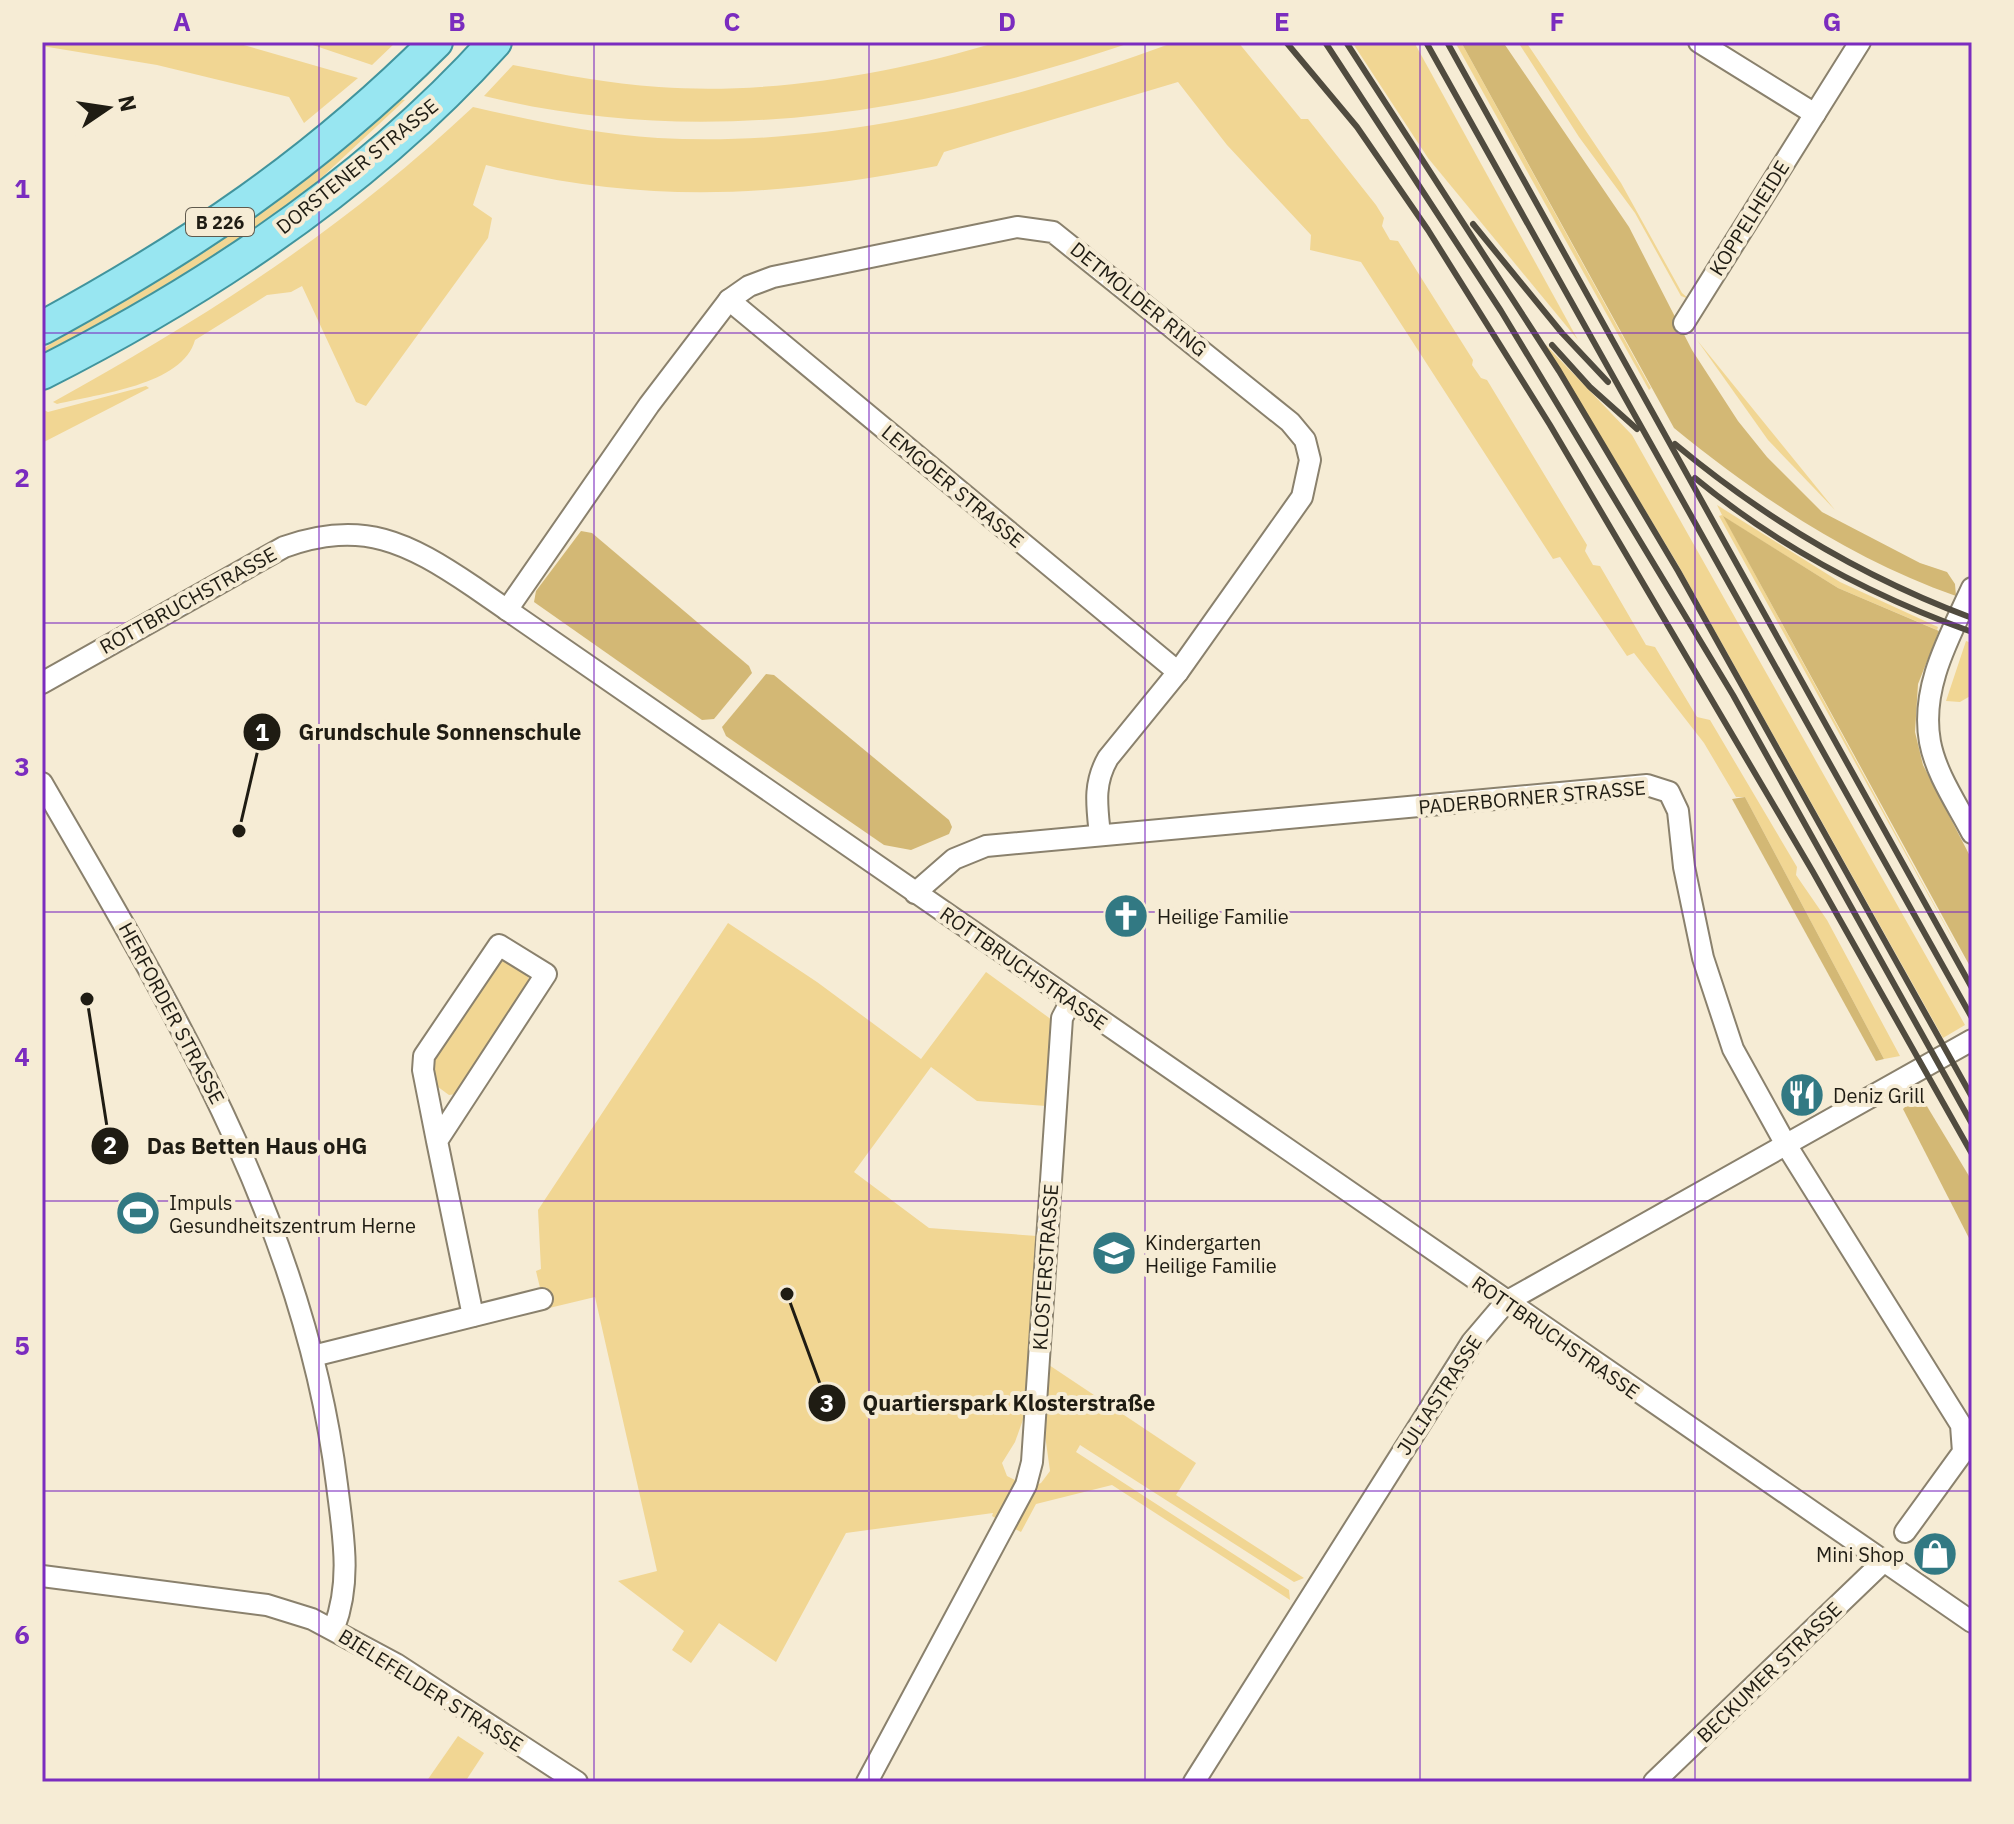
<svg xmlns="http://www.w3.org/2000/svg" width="2014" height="1824" font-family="'IBM Plex Sans',sans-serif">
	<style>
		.green { fill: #f1d693 }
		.forest { fill: #d3b875 }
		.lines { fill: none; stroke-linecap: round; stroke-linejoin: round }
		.minor-casing { stroke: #8a816d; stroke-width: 24 }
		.primary-casing { stroke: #41949d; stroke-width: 36 }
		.minor { stroke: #fff; stroke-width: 20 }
		.primary { stroke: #98e6f1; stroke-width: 32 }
		.rail { stroke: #504b3f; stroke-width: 6 }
		.grid { fill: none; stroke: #7b2cbf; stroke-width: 2; stroke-opacity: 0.55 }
		.labels { text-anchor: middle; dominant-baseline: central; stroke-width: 8; stroke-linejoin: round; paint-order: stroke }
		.shield { fill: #f6ecd5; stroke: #605a4d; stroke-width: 2 }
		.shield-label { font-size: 18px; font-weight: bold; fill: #1f1c13 }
		.street-label { font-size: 20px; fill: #1f1c13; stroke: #f6ecd5 }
		.poi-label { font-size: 20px; fill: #1f1c13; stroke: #f6ecd5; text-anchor: start }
		.leader { fill: none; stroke: #1f1c13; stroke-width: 3 }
		.callout-dot { fill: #1f1c13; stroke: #f6ecd5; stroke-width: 3 }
		.mark-label { font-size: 24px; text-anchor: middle; font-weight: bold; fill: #fff }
		.callout-label { font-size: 22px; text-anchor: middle; font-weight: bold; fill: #1f1c13; stroke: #f6ecd5; stroke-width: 8; stroke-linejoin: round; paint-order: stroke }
		.neatline { fill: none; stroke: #7b2cbf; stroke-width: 3 }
		.grid-label { font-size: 26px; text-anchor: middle; font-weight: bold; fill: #7b2cbf }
	</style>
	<rect width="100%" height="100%" fill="#f6ecd5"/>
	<g class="green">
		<polygon points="42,42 233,42 358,78 304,123 289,97 157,65 42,46"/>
		<polygon points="304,42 396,42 372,65"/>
		<path d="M 998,42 L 1133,42 C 923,113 703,150 484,96 L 513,65 C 561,74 609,84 659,87 C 771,95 891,74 998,42 Z"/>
		<path d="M 1175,42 L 1238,42 L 1301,119 L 1308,119 L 1376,205 L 1384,218 L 1382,226 L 1390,240 L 1398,241 L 1473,360 L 1472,365 L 1481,378 L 1487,380 L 1587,545 L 1585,551 L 1593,565 L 1600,566 L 1646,645 L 1655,647 L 1697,717 L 1710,720 L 1797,867 L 1796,875 L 1827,920 L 1900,1056 L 1884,1059 L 1745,797 L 1736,797 L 1704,743 L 1634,653 L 1627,656 L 1560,557 L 1553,559 L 1361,262 L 1310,250 L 1311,235 L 1227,145 L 1178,82 L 944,152 L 937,166 C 776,197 647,205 486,165 L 473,205 L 492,218 L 488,238 L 366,406 L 356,402 L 302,286 L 291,292 L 267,295 L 195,340 C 183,385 98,394 57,404 L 53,402 C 210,315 341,231 473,107 C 534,121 595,134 658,138 C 832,148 1012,102 1175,42 Z"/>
		<polygon points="1352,42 1414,42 1578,340 1428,158"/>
		<polygon points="1455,42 1461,42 1651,388 1649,390"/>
		<polygon points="1518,42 1526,42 1621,183 1682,293 1689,299 1681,296 1635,213 1579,137"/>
		<polygon points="397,99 405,100 291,206 175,283 42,359 42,350"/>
		<polygon points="1697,340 1835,510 1768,440"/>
		<polygon points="1545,344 1632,435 1965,1025 1943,1038 1677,563"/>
		<polygon points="146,386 149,388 42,443 42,409 48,412"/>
		<polygon points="1717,505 1840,582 1938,627 1937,630 1838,588 1724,517 1972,974 1719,516 1722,515"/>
		<polygon points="1966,641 1972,643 1972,695 1960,702 1946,701"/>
		<polygon points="728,923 817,982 921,1059 986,972 1052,1020 1046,1106 977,1101 931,1067 854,1172 929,1228 1037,1236 1025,1414 1015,1442 1002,1463 1007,1476 1021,1483 1000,1521 992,1516 993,1513 846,1533 776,1662 719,1623 691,1663 672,1650 684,1631 618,1581 657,1571 595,1297 545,1309 536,1271 541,1269 538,1210"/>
		<polygon points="506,960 528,973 529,986 457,1094 449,1095 434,1084 430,1063 497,963"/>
		<polygon points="1049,1365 1196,1463 1176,1495 1304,1578 1294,1582 1080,1445 1076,1452 1289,1590 1290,1600 1112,1485 1036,1504 1021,1532 1015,1529 1033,1486 1041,1483 1050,1471 1045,1435"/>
		<polygon points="458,1736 484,1753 465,1782 426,1782"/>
	</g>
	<g class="forest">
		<path d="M 1461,42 L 1503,42 L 1629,227 L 1692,350 L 1738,421 L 1767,457 L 1822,512 L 1920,563 L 1947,572 L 1955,584 L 1956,596 C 1851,559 1760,498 1674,428 Z"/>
		<polygon points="1723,516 1838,588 1939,631 1918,684 1915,732 1923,765 1972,860 1972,970"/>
		<polygon points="581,531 592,533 749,666 752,673 714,719 702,720 534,602 536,591"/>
		<polygon points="766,674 774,675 949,820 952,827 949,834 911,850 884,845 726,736 722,727"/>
		<polygon points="1745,797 1884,1059 1876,1061 1732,799"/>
		<polygon points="1919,1093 1972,1181 1972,1244 1903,1109"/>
	</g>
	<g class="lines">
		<g class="minor-casing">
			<g id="minor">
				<polyline points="1699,42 1815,114"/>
				<polyline points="729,300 1178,672"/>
				<polyline points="1684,323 1860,42"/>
				<path d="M 1972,588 C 1950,636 1920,687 1930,742 C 1936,774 1957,804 1972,833"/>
				<path d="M 507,610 L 649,405 L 729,300 L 749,286 L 773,277 L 1017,227 L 1053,232 L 1290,422 L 1305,440 L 1310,460 L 1302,497 L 1178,672 L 1108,758 C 1093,784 1097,806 1100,835"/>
				<path d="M 42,683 L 284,547 C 363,519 407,542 474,587 L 1972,1622"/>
				<path d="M 42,783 C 171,1006 305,1223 337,1485 C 343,1534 352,1581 334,1628"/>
				<polyline points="915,893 954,859 986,846 1647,785 1669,792 1678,811 1684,867 1703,958 1733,1049 1785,1143 1961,1425 1963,1452 1905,1532"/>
				<polyline points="437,1141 423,1070 424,1056 499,945 546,974 437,1141 473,1316"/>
				<polyline points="313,1356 542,1299"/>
				<polyline points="42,1576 267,1605 312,1619 396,1664 577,1782"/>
				<polyline points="867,1782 1026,1485 1032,1462 1062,1018 1071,1001"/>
				<polyline points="1194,1782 1472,1342 1506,1302 1972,1040"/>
				<polyline points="1654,1782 1883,1562"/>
			</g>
		</g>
		<g class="primary-casing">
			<g id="primary">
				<path d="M 42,328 C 192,246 314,164 436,42"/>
				<path d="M 42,373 C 208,289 370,181 495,42"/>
			</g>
		</g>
		<use href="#minor" class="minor"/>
		<use href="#primary" class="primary"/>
		<g class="rail">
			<polyline points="1286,42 1357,127 1428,230 1550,425 1813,872 1972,1154"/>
			<polyline points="1325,42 1501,311 1733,695 1972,1124"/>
			<polyline points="1346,42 1559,371 1678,571 1972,1097"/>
			<polyline points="1426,42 1972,1018"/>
			<polyline points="1447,42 1972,988"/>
			<polyline points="1473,224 1562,333 1608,382"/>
			<polyline points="1552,345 1590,387 1637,429"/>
			<path d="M 1675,444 C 1765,519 1862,577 1972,618"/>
			<path d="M 1695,478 C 1777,546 1872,596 1972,632"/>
		</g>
	</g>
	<path class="grid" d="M 319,42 L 319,1782M 594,42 L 594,1782M 869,42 L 869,1782M 1145,42 L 1145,1782M 1420,42 L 1420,1782M 1695,42 L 1695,1782M 42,333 L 1972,333M 42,623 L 1972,623M 42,912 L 1972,912M 42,1201 L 1972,1201M 42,1491 L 1972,1491"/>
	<defs>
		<g id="church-disc" transform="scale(2.3)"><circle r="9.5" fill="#327983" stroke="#f6ecd5"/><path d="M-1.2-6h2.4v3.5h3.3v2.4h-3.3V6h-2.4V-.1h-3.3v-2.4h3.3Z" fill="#fff"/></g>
		<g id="restaurant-disc" transform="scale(2.3)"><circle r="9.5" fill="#327983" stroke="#f6ecd5"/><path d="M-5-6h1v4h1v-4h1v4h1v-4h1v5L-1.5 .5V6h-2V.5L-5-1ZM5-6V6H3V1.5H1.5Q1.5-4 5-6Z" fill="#fff"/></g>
		<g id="stadium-disc" transform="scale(2.3)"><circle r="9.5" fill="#327983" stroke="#f6ecd5"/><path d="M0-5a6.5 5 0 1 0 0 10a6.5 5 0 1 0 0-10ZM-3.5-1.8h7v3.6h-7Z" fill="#fff"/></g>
		<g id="school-disc" transform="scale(2.3)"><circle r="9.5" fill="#327983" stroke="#f6ecd5"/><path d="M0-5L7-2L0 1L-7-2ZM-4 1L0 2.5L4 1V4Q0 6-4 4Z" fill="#fff"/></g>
		<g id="shop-disc" transform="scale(2.3)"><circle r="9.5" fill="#327983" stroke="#f6ecd5"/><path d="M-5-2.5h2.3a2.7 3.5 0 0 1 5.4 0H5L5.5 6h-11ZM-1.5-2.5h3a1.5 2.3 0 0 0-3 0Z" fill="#fff"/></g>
	</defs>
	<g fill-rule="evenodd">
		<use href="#church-disc" x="1126" y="916"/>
		<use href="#restaurant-disc" x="1802" y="1095"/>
		<use href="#stadium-disc" x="138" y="1213"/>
		<use href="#school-disc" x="1114" y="1253"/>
		<use href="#shop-disc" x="1935" y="1554"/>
	</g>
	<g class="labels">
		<rect class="shield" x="186" y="208" width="68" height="28" rx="6"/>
		<g class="shield-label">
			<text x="220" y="222">B 226</text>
		</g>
		<g class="street-label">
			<text transform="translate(357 166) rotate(-39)">DORSTENER STRASSE</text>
			<text transform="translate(1749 218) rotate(-58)">KOPPELHEIDE</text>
			<text transform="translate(1139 299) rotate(39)">DETMOLDER RING</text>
			<text transform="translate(953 486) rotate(40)">LEMGOER STRASSE</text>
			<text transform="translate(188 600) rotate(-29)">ROTTBRUCHSTRASSE</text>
			<text transform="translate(1532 797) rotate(-5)">PADERBORNER STRASSE</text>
			<text transform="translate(1024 968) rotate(35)">ROTTBRUCHSTRASSE</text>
			<text transform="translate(172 1013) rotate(62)">HERFORDER STRASSE</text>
			<text transform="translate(1045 1267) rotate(-86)">KLOSTERSTRASSE</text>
			<text transform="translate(1556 1337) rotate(35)">ROTTBRUCHSTRASSE</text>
			<text transform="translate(1439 1395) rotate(-57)">JULIASTRASSE</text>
			<text transform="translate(1769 1672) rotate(-44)">BECKUMER STRASSE</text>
			<text transform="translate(431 1690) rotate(32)">BIELEFELDER STRASSE</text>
		</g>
		<g class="poi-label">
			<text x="1157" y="916">Heilige Familie</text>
			<text x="1833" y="1095">Deniz Grill</text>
			<text x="169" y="1202">Impuls<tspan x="169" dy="23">Gesundheitszentrum Herne</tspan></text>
			<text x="1145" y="1242">Kindergarten<tspan x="1145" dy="23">Heilige Familie</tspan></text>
			<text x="1904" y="1554" text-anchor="end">Mini Shop</text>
		</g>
	</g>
	<path class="leader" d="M239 831L262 732M87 999L110 1146M787 1294L827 1403"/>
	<g class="callout-dot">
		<circle cx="239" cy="831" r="8"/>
		<circle cx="87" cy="999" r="8"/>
		<circle cx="787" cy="1294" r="8"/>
		<circle cx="262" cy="732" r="20"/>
		<circle cx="110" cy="1146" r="20"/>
		<circle cx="827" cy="1403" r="20"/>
	</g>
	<g class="mark-label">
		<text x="262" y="741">1</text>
		<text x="110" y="1154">2</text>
		<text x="827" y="1412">3</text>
	</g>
	<g class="callout-label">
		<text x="440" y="740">Grundschule Sonnenschule</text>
		<text x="257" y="1154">Das Betten Haus oHG</text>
		<text x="1009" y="1411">Quartierspark Klosterstraße</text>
	</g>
	<rect width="2014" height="1824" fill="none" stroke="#f6ecd5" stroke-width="88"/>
	<g transform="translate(108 108) rotate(77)" stroke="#f6ecd5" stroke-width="6" paint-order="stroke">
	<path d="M0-6L14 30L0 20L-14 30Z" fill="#1f1c13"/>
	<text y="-12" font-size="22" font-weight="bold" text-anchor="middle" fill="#1f1c13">N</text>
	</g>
	<rect x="44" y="44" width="1926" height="1736" class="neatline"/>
	<g class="grid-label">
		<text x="182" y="31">A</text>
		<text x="457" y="31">B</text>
		<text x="732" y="31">C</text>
		<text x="1007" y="31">D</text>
		<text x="1282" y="31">E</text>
		<text x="1557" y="31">F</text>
		<text x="1832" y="31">G</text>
		<text x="22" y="198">1</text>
		<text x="22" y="487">2</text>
		<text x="22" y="776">3</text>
		<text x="22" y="1066">4</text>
		<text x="22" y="1355">5</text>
		<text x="22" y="1644">6</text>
	</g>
</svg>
